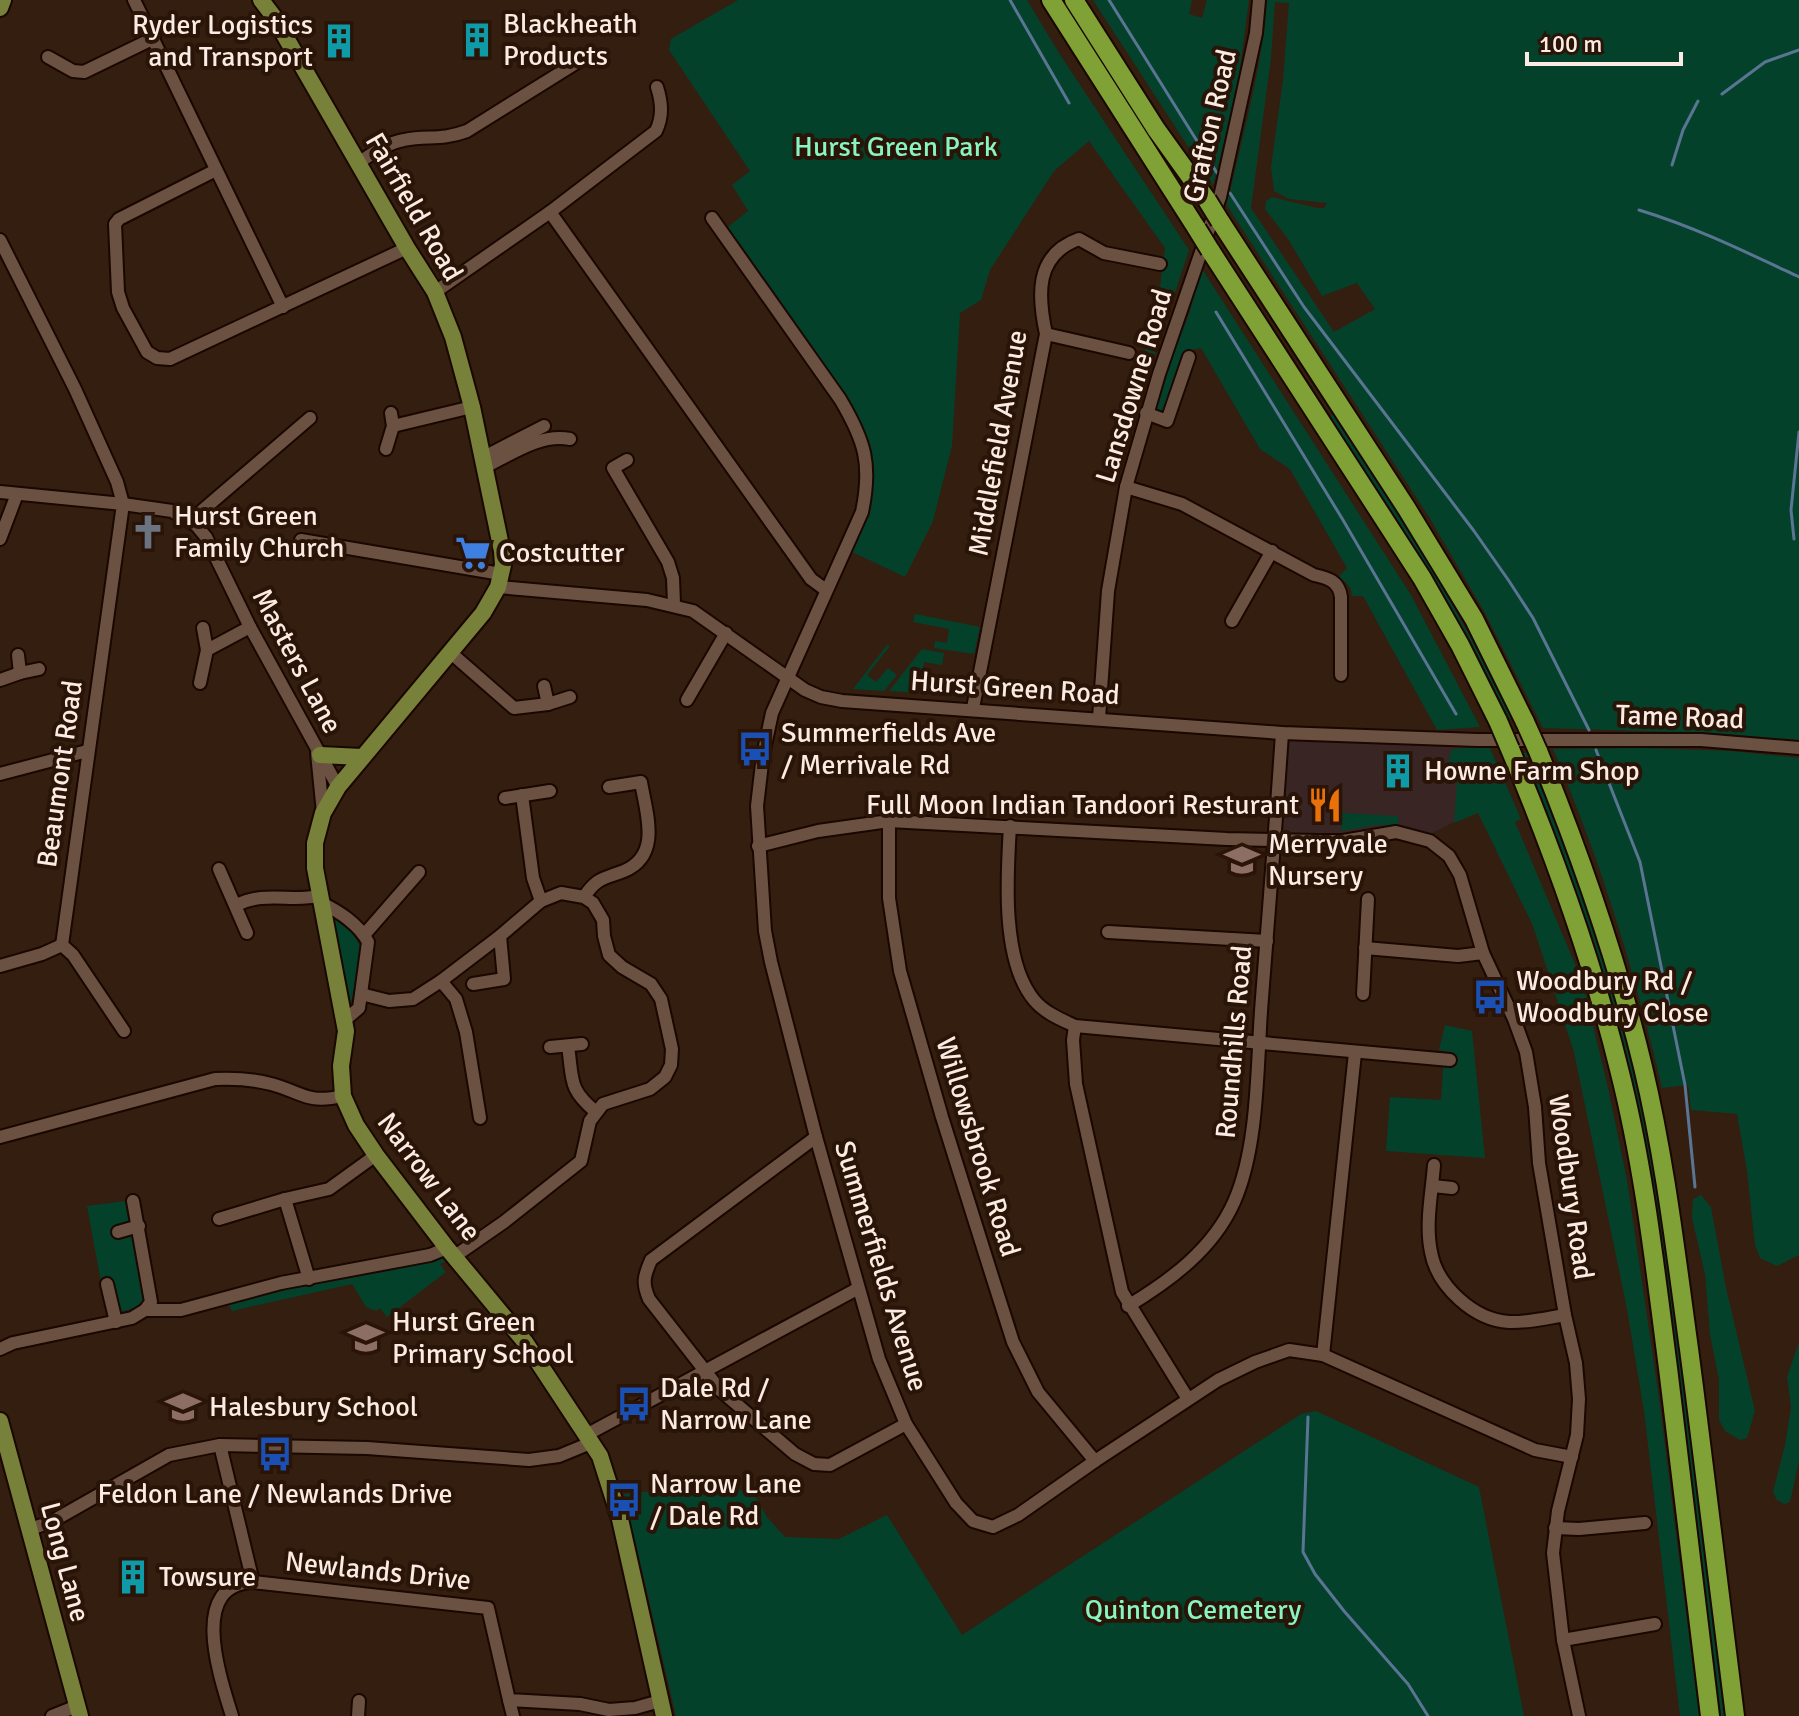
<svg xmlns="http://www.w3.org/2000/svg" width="1799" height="1716" font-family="Signika,sans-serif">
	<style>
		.commercial { fill: #392523 }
		.green { fill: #04412b; fill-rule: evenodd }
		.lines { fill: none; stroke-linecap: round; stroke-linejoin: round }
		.stream { stroke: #597593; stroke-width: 3 }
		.minor-casing { stroke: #1a0700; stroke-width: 16 }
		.major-casing { stroke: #1a0700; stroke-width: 20 }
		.highway-casing { stroke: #1a0700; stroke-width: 22 }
		.minor { stroke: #6b5142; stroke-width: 12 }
		.major { stroke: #78813a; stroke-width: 16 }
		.highway { stroke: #80a135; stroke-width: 18 }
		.highway-bridge-casing { stroke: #1a0700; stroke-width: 22; stroke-linecap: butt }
		.highway-bridge { stroke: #80a135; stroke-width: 18 }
		.labels { text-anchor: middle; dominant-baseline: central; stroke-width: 8; stroke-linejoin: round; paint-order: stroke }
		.poi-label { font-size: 28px; fill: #fbebe2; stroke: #291407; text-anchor: start }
		.street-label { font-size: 28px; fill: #fbebe2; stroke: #291407 }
		.park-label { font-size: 28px; fill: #86f5c1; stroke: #291407 }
	</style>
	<rect width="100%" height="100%" fill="#341e10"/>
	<polygon class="commercial" points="1282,733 1477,740 1490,804 1434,832 1424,839 1413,835 1275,840"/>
	<g class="green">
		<path d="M 738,0 L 1027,0 L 1059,53 L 1189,250 L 1144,387 L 1136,405 L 1129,404 L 1157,310 L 1165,248 L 1089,141 L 1054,171 L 990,270 L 981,300 L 960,313 L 952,446 L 933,521 L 905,577 L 850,551 C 857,527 870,499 872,474 C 875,421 795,326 764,283 L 762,275 L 728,227 L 748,211 L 732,185 L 750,171 L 669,50 L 671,39 Z"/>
		<polygon points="1093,0 1192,0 1189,14 1202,18 1207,0 1249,0 1236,98 1213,185"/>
		<path d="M 1267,0 L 1799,0 L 1799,740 L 1708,733 L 1543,728 L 1485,613 L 1429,517 L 1224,201 L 1229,196 C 1244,130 1262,68 1267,0 ZM 1275,2 L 1289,3 L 1283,80 L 1271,167 L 1274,191 L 1289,199 L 1327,203 L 1324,208 L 1317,208 L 1272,197 L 1266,201 L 1265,209 L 1288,239 L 1322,296 L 1357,283 L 1375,309 L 1334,332 L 1251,208 L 1271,58 Z"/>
		<polygon points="1202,269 1411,595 1480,727 1437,730 1363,596 1352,596 1350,587 1339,576 1347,568 1290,469 1260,449 1201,348 1186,351 1164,414 1152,410 1189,314"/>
		<path d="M 1335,413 C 1399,512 1460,612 1512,717 L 1506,720 L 1420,559 L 1330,416 Z"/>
		<polygon points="915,614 980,627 974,654 934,648 935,641 947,643 949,629 913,622"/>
		<polygon points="887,645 890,646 867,675 876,682 888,668 897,675 884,691 853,689"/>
		<polygon points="922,649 944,653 942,665 924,662 922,674 939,678 937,694 889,691"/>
		<polygon points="1489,746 1521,819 1515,822 1583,983 1608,1088 1627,1180 1658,1391 1699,1716 1680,1716 1644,1411 1627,1309 1574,1052 1533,926 1478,813 1454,823 1457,780 1448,761 1452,749"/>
		<path d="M 1640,748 L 1730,751 L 1799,758 L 1799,1255 L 1777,1266 L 1760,1258 L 1755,1245 L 1747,1171 L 1737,1114 L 1691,1110 L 1688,1085 L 1662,1088 C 1635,972 1600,859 1553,749 Z"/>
		<path d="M 1529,752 L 1556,818 L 1613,984 L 1647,1128 L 1668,1253 L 1727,1716 L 1721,1716 L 1660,1236 C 1633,1069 1590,909 1522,754 Z"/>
		<polygon points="1342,813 1398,816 1398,825 1377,825 1341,831"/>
		<path d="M 333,913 C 371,948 365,956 351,1003 Z"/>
		<polygon points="1445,1025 1472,1031 1485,1158 1386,1151 1390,1097 1441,1100 1443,1067 1455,1060 1453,1053 1439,1050"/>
		<polygon points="1701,1195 1711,1207 1726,1288 1755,1411 1747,1438 1740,1440 1725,1431 1719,1420 1719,1380 1710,1334 1705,1274 1692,1218 1693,1199"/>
		<polygon points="126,1201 130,1219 117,1238 133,1235 137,1240 144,1298 141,1306 120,1312 109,1280 101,1282 87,1206"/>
		<polygon points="441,1257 446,1261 440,1264 446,1272 387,1317 380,1308 376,1311 366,1307 352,1284 232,1311 228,1303 278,1288"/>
		<polygon points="1799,1342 1799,1461 1790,1502 1784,1504 1777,1500 1773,1492 1785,1445 1791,1407 1787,1377"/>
		<polygon points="1316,1411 1479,1487 1524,1716 676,1716 624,1494 654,1491 655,1478 696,1478 731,1486 755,1496 767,1517 785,1537 839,1539 887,1515 962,1635 1301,1414"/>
	</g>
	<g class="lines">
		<g class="stream">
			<polyline points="1010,0 1069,103"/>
			<polyline points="1109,0 1217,173"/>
			<polyline points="1722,94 1765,62 1799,50"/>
			<polyline points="1672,165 1683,130 1698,101"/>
			<polyline points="1230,193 1304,307 1474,531 1509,581 1533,618 1589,730"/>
			<path d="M 1639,210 C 1695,227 1746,252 1799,277"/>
			<polyline points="1216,312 1343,520 1456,714"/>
			<polyline points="1794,539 1791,510 1799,432"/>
			<polyline points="1596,750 1640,862 1685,1085 1695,1187"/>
			<polyline points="1308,1417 1303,1552 1315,1574 1344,1611 1408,1684 1428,1716"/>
		</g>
		<g class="minor-casing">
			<g id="minor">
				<polyline points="134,0 283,307"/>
				<polyline points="48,57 73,71 84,72 154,38"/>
				<path d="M 358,163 C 372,154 387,143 404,140 C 428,135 440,141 467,131 L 584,58"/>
				<polyline points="216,170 119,219 115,224 118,292 123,308 147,352 157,358 170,359 407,248"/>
				<polyline points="550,212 811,579 826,590"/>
				<path d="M 712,218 L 840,399 C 865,441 872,464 862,512 L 772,713 L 763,755 L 757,806 L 765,931 L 771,962 L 816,1137 L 879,1359 L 906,1424 L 956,1503 L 973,1521 L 993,1527 L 1018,1515 L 1095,1461 L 1218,1380 L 1255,1362 L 1289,1350 L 1323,1355 L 1535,1450 L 1572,1457"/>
				<polyline points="0,240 75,389 117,482 123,504 62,945 73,955 124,1031"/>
				<path d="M 435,292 L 550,212 L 656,131 C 663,116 662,103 657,87"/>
				<polyline points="1046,334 1129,353"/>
				<polyline points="1146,413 1167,421 1189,357"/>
				<polyline points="393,426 472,407"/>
				<polyline points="386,449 393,426 391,413"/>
				<polyline points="482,458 544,426"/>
				<polyline points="627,460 613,468 668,562 673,578 674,604"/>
				<path d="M 483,468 C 510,455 540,433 570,439"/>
				<path d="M 1126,487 L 1182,504 L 1314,575 C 1328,578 1339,581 1341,597 L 1341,675"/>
				<polyline points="0,492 123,504 172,511 196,525 206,537 250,627 338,787"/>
				<polyline points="190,521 310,418"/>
				<polyline points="0,539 17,494"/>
				<polyline points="301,540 501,574"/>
				<polyline points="498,587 647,600 693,611 805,690 821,697 842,701 1282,733 1477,740 1701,740 1799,748"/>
				<polyline points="1232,621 1272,551"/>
				<polyline points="203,628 207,650"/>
				<polyline points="451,653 514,708 548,704 570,697"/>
				<polyline points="18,655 20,673 39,669"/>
				<polyline points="0,680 20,673"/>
				<polyline points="200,683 207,650 250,627"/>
				<polyline points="544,686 548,704"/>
				<polyline points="687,700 726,633"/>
				<path d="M 973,708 L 1046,334 C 1038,297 1034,255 1079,239 L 1104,253 L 1160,264"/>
				<polyline points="1099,718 1108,591 1126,487 1159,374 1220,197 1256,33 1259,0"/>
				<polyline points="317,753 323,813"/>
				<polyline points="0,774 87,751"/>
				<polyline points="522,795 533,878 541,901"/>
				<polyline points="505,798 550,791"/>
				<polyline points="889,821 889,898 900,971 942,1117 991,1273 1013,1342 1038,1392 1095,1461"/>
				<path d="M 1010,826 C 1007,875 1001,960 1034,1000 C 1045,1013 1060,1019 1075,1026 L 1450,1060"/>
				<polyline points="758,846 818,831 889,821 1227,839 1318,841 1343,841 1396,832 1430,841 1449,856 1460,875 1483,953 1514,1019 1526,1052 1535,1107 1539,1163 1565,1315 1576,1363 1579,1399 1577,1435 1558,1511 1553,1553 1563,1640 1579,1716"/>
				<polyline points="219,869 247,933"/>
				<path d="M 584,897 C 597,877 604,879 624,871 C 662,855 646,813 641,782 L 609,787"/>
				<path d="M 320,902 C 338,911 358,923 368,942 L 361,994"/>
				<path d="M 237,905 C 263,891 291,902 319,896"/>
				<polyline points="1108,932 1267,941"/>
				<polyline points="364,935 419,872"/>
				<polyline points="1365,948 1458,956 1483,953"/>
				<polyline points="0,966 42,954 62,945"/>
				<polyline points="441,981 456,999 466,1032 480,1118"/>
				<polyline points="473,984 504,979 500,936"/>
				<polyline points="1363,994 1368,899"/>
				<polyline points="345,1020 359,1008 361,994 389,1001 413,999 441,981 500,936 541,901 561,893 584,897 593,903 603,920 604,936 609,955 622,967 651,984 661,999 672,1049 671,1065 665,1077 650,1089 603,1104 590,1121 581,1161 504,1222 455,1256"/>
				<polyline points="1075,1026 1073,1040 1076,1084 1122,1292 1188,1399"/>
				<path d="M 568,1046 C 573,1080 568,1089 596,1112"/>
				<polyline points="550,1047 582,1044"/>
				<path d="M 0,1137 L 215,1079 C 235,1078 252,1079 271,1084 C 304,1093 306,1104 343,1096"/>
				<path d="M 816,1137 L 651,1260 C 644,1276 642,1283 649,1299 L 720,1390 L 795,1454 L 814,1464 L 830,1465 L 906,1424"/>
				<path d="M 1434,1165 C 1432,1192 1425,1224 1431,1252 C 1437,1286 1474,1320 1509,1322 C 1527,1323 1547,1318 1565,1315"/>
				<polyline points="1433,1186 1452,1188"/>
				<polyline points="285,1199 309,1279"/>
				<polyline points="219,1219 285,1199 329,1189 376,1155"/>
				<polyline points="118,1232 139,1226"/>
				<polyline points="107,1284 116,1322"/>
				<path d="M 1128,1306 C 1171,1280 1213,1249 1234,1202 C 1258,1148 1257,1069 1261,1011 C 1268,918 1276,825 1282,733"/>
				<polyline points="145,1310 181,1310 281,1283 430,1255 447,1248"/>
				<polyline points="0,1349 13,1343 132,1318 145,1310 151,1302 133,1201"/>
				<polyline points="1323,1355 1355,1053"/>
				<polyline points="588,1434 857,1289"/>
				<polyline points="220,1445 253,1582 488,1608 509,1700 580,1704 609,1710 635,1708 660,1701"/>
				<polyline points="1555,1528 1579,1529 1645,1523"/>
				<polyline points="30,1529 51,1522 169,1455 220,1445 367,1448 529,1460 559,1456 593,1442"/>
				<polyline points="1563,1640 1655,1624"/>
				<polyline points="509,1700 513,1716"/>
				<polyline points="52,1716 77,1706"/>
				<path d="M 232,1716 C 221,1680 187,1584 253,1582"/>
				<polyline points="358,1716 359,1701"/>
			</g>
		</g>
		<g class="major-casing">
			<g id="major">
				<polyline points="261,0 274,17 407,248 435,292 453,337 472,407 502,551 503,565 498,587 483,613 338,787 323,813 315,843 315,868 346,1031 341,1066 343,1096 356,1125 376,1155 447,1248 525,1342 600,1456 620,1519 664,1716"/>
				<polyline points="0,8 3,0"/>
				<polyline points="320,755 362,757"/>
				<polyline points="0,1421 80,1716"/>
			</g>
		</g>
		<g class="highway-casing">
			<g id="highway">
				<polyline points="1051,0 1197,229"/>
				<polyline points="1074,0 1156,129 1207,200"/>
				<polyline points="1220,221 1407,509 1474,619 1525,722"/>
				<polyline points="1210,250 1422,578 1460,645 1498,721"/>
				<path d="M 1510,749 C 1554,854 1592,959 1619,1069 C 1644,1167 1655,1268 1668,1368 C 1683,1484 1697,1600 1710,1716"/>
				<path d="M 1538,751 C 1580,854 1617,959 1643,1067 C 1665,1159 1676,1255 1689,1349 C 1705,1471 1720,1593 1735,1716"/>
			</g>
		</g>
		<use href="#minor" class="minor"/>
		<use href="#major" class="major"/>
		<use href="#highway" class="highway"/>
		<g class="highway-bridge-casing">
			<g id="highway-bridge">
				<polyline points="1207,200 1220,221"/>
				<polyline points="1197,229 1210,250"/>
				<polyline points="1498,721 1510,749"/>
				<polyline points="1525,722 1538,751"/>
			</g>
		</g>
		<use href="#highway-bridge" class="highway-bridge"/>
	</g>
	<defs>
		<g id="building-bare" transform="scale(2.76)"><path d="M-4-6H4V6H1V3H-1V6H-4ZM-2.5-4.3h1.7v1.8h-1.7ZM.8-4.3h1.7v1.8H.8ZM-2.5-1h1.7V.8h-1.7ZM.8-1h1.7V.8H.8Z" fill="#0f9aa8" stroke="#291407" stroke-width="2.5" paint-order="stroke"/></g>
		<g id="church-bare" transform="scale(2.76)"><path d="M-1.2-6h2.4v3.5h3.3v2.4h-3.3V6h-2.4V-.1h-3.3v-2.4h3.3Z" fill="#6b7280" stroke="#291407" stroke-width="2.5" paint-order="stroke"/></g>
		<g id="supermarket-bare" transform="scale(2.76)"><path d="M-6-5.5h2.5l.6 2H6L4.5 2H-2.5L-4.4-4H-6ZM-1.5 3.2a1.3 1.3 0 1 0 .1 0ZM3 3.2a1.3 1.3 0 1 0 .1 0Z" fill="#3f7fe0" stroke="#291407" stroke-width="2.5" paint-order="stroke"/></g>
		<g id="bus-bare" transform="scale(2.76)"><path d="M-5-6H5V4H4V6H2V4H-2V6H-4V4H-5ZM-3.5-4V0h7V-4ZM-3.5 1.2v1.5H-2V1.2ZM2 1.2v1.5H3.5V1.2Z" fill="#1a4fb4" stroke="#291407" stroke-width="2.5" paint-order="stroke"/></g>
		<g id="restaurant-bare" transform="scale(2.76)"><path d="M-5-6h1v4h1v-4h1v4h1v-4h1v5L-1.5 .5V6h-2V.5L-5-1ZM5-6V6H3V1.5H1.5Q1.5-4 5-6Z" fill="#e8710a" stroke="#291407" stroke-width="2.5" paint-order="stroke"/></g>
		<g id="school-bare" transform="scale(2.76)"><path d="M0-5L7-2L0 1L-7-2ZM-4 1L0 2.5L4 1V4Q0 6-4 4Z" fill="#8d6e63" stroke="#291407" stroke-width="2.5" paint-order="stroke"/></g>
	</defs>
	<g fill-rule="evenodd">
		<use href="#building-bare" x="477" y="40"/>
		<use href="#building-bare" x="339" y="41"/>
		<use href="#church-bare" x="148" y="532"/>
		<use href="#supermarket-bare" x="473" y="553"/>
		<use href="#bus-bare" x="755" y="749"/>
		<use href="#building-bare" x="1398" y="771"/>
		<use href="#restaurant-bare" x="1325" y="805"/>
		<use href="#school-bare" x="1242" y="860"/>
		<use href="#bus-bare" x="1490" y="997"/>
		<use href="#school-bare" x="366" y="1338"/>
		<use href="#bus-bare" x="634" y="1404"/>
		<use href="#school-bare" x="183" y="1407"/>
		<use href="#bus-bare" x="275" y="1454"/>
		<use href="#bus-bare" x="624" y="1500"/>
		<use href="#building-bare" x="133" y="1577"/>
	</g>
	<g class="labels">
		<g class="poi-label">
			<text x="503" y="24">Blackheath<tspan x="503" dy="32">Products</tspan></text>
			<text x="313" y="25" text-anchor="end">Ryder Logistics<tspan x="313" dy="32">and Transport</tspan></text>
			<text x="174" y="516">Hurst Green<tspan x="174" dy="32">Family Church</tspan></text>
			<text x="499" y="553">Costcutter</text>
			<text x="781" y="733">Summerfields Ave<tspan x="781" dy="32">/ Merrivale Rd</tspan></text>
			<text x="1424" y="771">Howne Farm Shop</text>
			<text x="1299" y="805" text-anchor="end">Full Moon Indian Tandoori Resturant</text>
			<text x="1268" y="844">Merryvale<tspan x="1268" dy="32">Nursery</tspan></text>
			<text x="1516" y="981">Woodbury Rd /<tspan x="1516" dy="32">Woodbury Close</tspan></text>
			<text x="392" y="1322">Hurst Green<tspan x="392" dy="32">Primary School</tspan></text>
			<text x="660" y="1388">Dale Rd /<tspan x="660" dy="32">Narrow Lane</tspan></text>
			<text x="209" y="1407">Halesbury School</text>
			<text x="650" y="1484">Narrow Lane<tspan x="650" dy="32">/ Dale Rd</tspan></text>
			<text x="275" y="1494" text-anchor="middle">Feldon Lane / Newlands Drive</text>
			<text x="159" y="1577">Towsure</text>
		</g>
		<g class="street-label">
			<text transform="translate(1210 126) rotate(-77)">Grafton Road</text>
			<text transform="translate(414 207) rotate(60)">Fairfield Road</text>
			<text transform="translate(1134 386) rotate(-73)">Lansdowne Road</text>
			<text transform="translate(998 443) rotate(-80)">Middlefield Avenue</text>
			<text transform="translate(297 661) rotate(62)">Masters Lane</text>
			<text transform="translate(1015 688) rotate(4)">Hurst Green Road</text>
			<text transform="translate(1680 717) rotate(2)">Tame Road</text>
			<text transform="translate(60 774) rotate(-82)">Beaumont Road</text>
			<text transform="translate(1234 1042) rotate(-85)">Roundhills Road</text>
			<text transform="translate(978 1147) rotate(73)">Willowsbrook Road</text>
			<text transform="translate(429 1177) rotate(53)">Narrow Lane</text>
			<text transform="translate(1571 1187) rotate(82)">Woodbury Road</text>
			<text transform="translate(881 1266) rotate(73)">Summerfields Avenue</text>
			<text transform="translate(65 1562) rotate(75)">Long Lane</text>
			<text transform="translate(378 1571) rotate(6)">Newlands Drive</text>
		</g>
		<g class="park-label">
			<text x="896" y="147">Hurst Green Park</text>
			<text x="1193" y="1610">Quinton Cemetery</text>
		</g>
	</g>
	<path d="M1527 52v12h154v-12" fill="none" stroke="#fbebe2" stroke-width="4"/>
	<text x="1539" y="52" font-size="24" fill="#fbebe2" stroke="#291407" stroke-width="6" paint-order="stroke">100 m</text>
</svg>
